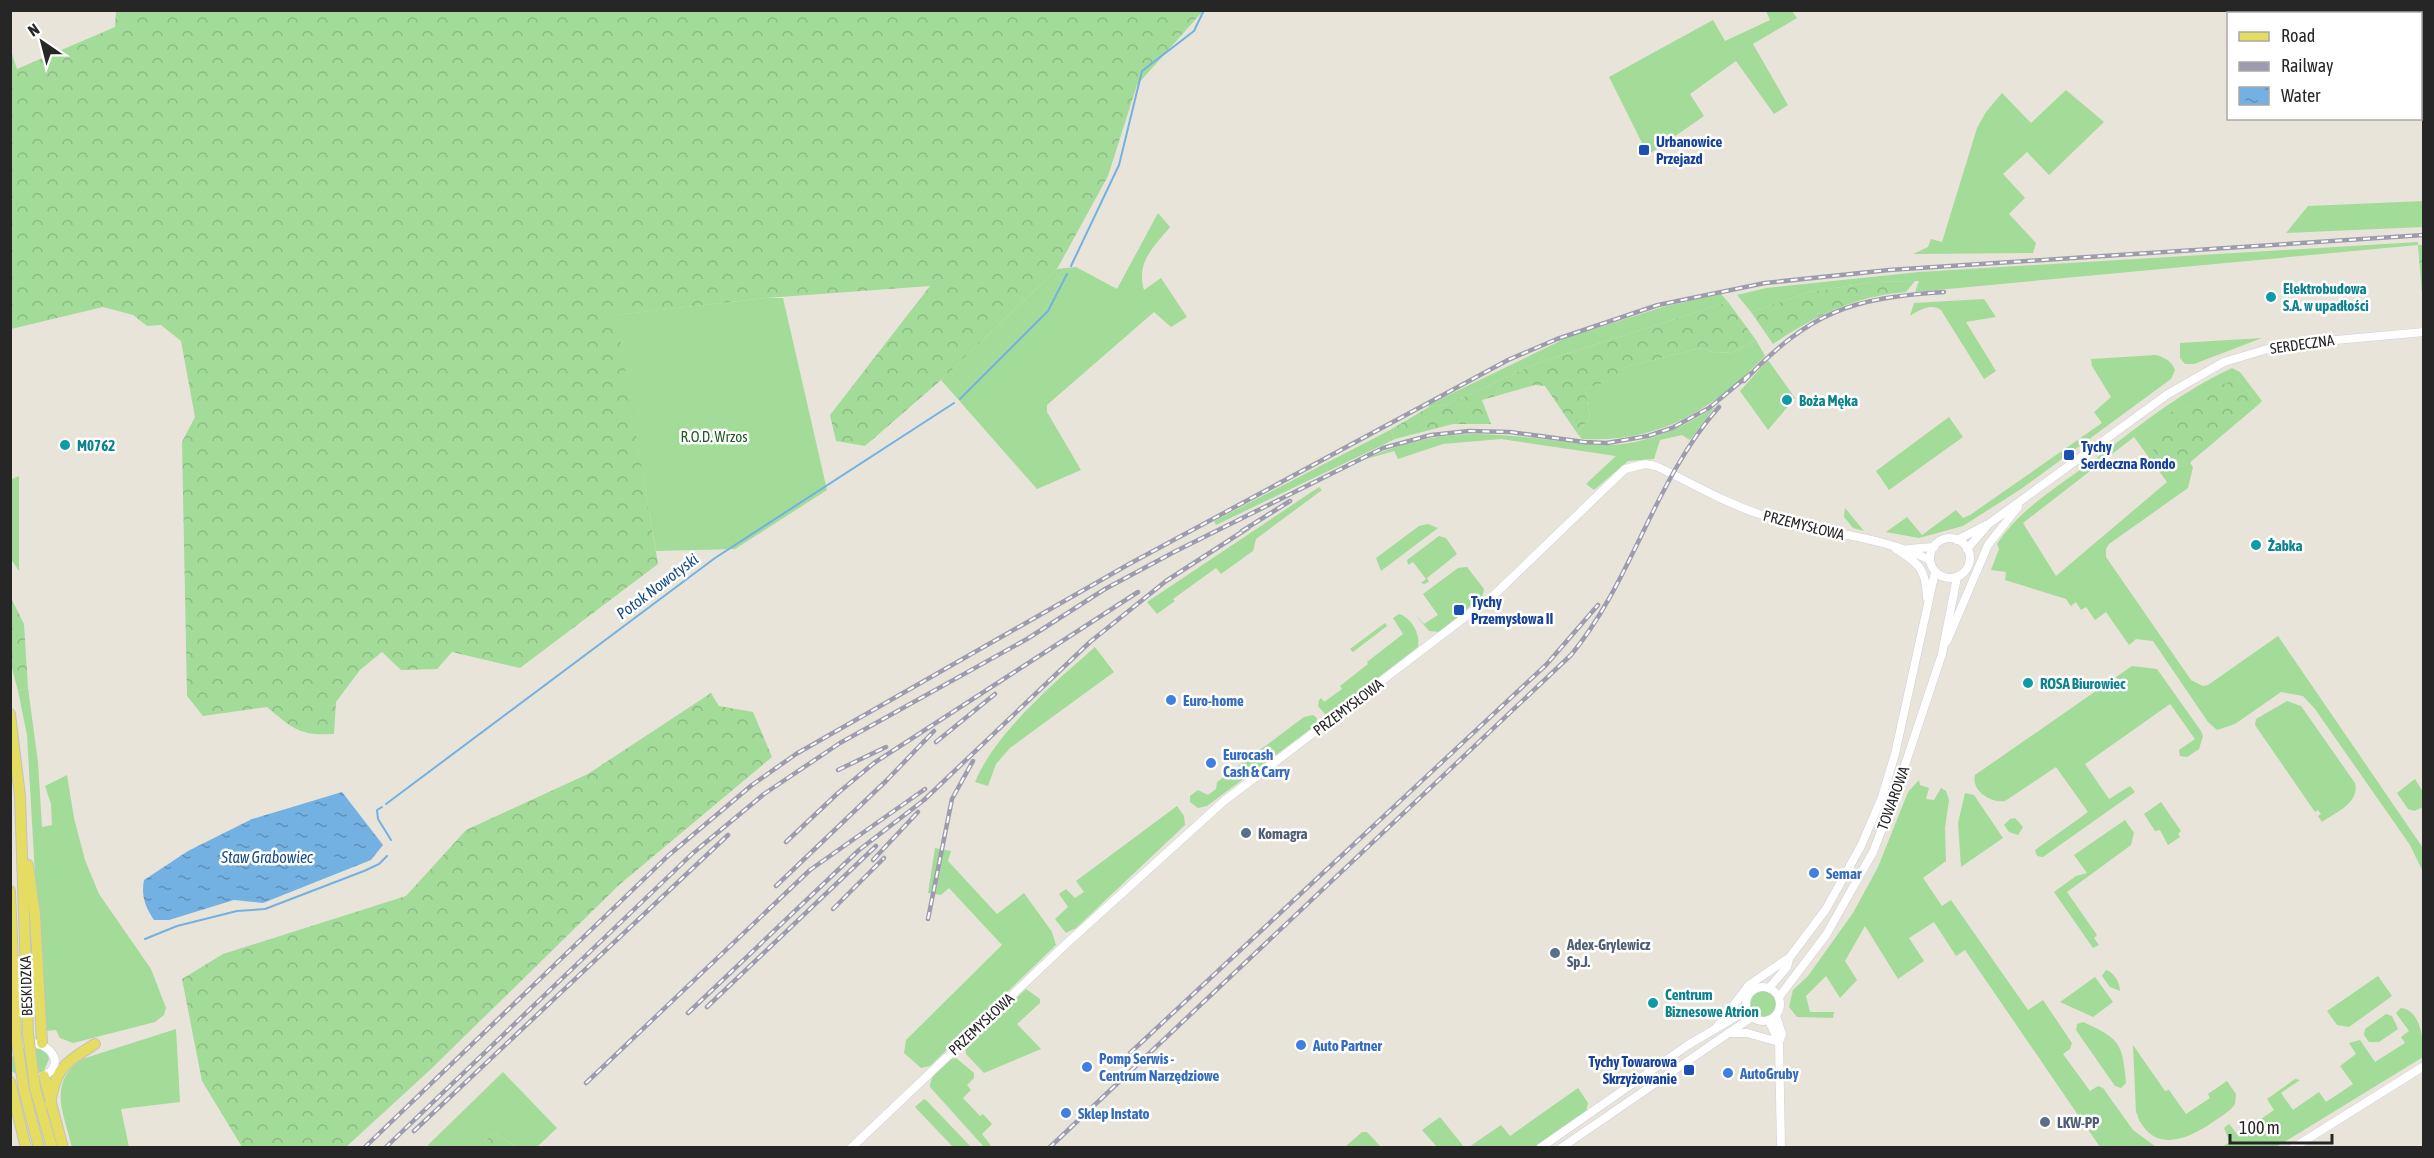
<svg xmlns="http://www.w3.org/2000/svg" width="2434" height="1158" font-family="'Asap Condensed',sans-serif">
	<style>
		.grass { fill: #a3db99; fill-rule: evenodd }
		.forest { fill: url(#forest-crowns) }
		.water { fill: url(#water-ripples) }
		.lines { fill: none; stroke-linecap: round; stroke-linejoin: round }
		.stream { stroke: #73b1e3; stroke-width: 2 }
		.minor-casing { stroke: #cecedf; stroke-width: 9 }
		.major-casing { stroke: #c2c2c2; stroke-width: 12 }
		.minor { stroke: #fff; stroke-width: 8 }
		.major { stroke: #e4dd62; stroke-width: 10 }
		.rail-casing { stroke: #9d9caf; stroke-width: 4.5 }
		.rail { stroke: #fff; stroke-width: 2; stroke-dasharray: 7; stroke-linecap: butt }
		.major-bridge-casing { stroke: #c2c2c2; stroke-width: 12; stroke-linecap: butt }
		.major-bridge { stroke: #e4dd62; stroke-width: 10 }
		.transit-dot { fill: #1a4fb4; stroke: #fff; stroke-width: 2 }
		.culture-dot { fill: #0f9aa8; stroke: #fff; stroke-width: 2 }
		.shop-dot { fill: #3f7fe0; stroke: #fff; stroke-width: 2 }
		.service-dot { fill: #5c6f8a; stroke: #fff; stroke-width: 2 }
		.labels { text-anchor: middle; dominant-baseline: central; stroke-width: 5; stroke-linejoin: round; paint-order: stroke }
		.transit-label { font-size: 15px; font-weight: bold; fill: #164399; stroke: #fff; text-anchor: start }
		.culture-label { font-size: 15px; font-weight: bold; fill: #0d838f; stroke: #fff; text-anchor: start }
		.street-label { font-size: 15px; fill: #262626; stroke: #fff }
		.park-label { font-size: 15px; fill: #205b1e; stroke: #fff }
		.shop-label { font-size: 15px; font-weight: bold; fill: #366cbe; stroke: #fff; text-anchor: start }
		.service-label { font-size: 15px; font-weight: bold; fill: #4e5e75; stroke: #fff; text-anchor: start }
		.water-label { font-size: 16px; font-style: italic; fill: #184d89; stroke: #fff }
	</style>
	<defs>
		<pattern id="forest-crowns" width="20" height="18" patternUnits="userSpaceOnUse" patternTransform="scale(1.5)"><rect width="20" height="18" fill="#a3db99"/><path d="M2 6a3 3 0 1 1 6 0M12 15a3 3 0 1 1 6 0" fill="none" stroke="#8cbc84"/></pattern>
		<pattern id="water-ripples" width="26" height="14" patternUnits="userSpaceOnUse" patternTransform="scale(1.5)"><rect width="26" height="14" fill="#73b1e3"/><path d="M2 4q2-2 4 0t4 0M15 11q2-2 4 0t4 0" fill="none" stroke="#5e90b8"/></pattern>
	</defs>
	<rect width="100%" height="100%" fill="#e8e4d9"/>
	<g class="grass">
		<polygon points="1766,11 1792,11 1797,18 1753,44 1788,105 1774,114 1736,61 1690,94 1704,116 1648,155 1609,77 1713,20 1725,41 1770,20"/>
		<polygon points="2066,90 2104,122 2049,175 2027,152 2003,174 2025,198 2009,214 2036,243 2033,253 1913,254 1928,247 1931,239 1942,242 1977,128 1986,112 2002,93 2031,123"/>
		<polygon points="2423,201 2423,227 2286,233 2308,206"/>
		<path d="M 1158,213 L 1170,227 C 1153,248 1136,262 1144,290 L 1161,278 L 1187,317 L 1171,327 L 1154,312 L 1047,405 L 1047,412 L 1081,470 L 1037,489 L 941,380 L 1057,269 L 1076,267 L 1117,289 Z"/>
		<polygon points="2418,242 2418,245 1915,292 1919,281 1873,282 1809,292 1751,312 1737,295 1766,288 1919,272"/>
		<polygon points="1721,294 1728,302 1535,364 1448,404 1429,407 1428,405 1566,338 1666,306"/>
		<polygon points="766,298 783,298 827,490 735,549 656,551 615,315"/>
		<path d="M 1984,299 L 1996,317 L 1966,322 L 1996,371 L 1984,379 L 1941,310 C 1931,303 1919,310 1910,316 L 1914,303 Z"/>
		<polygon points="2262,338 2194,364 2185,364 2180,358 2180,343"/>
		<path d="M 1756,340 L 1765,356 C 1712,410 1660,443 1582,439 L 1577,433 L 1590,418 L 1585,389 L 1623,376 L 1622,368 L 1701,348 L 1715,353 L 1733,352 Z"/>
		<path d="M 2156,355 C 2165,358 2171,360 2175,370 L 2171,379 L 2021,489 L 1963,526 L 1919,538 L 1886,532 L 1907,517 L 1922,535 L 1956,510 L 1963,518 L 1970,515 L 2102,423 L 2094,412 L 2111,397 L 2092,366 L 2091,359 Z"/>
		<polygon points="1768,360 1795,398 1768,430 1740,391"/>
		<path d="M 2232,368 L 2240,372 L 2262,401 L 2258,405 L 2238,378 L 2190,463 L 2193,467 L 2188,488 L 2109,544 L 2106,549 L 2106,557 L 2191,680 L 2203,686 L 2208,685 L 2278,636 L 2423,848 L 2423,872 L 2410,845 L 2315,709 L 2303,696 L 2281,692 L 2235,724 L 2217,730 L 2208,722 L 2153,641 L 2136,639 L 2129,645 L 2106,612 L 2095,620 L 2086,607 L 2081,610 L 2076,602 L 2071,606 L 2066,599 L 2005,580 L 2006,572 L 1991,570 L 1999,549 L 1997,544 C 2020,509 2057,487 2090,463 C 2138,427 2177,394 2232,368 ZM 2134,437 L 2167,482 L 2056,576 L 2023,523 Z"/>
		<path d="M 1715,407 L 1690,440 L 1682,435 L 1660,440 L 1654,459 L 1628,461 L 1594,490 L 1586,484 L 1616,456 L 1501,439 L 1443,444 L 1398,459 L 1394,451 L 1359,461 C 1396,445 1434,434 1475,434 C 1518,434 1560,443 1603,445 C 1643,446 1682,428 1715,407 Z"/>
		<polygon points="1949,417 1963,437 1889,490 1876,471"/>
		<polygon points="1390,430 1395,439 1216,525 1214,521"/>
		<polygon points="19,476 19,571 11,559 10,480"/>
		<polygon points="1319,487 1322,490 1256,539 1253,551 1221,574 1216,568 1173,599 1175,601 1157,614 1147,602"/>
		<polygon points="1845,508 1864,531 1853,528 1844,517"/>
		<polygon points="1428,524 1438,528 1381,571 1376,558 1419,526"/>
		<polygon points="1439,536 1446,538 1457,554 1427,578 1429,582 1424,584 1421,583 1426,579 1413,562 1408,565 1407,560"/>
		<polygon points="1467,567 1484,589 1483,595 1440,632 1429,631 1413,612 1424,624 1438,615 1423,594 1458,568"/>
		<path d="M 1399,614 C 1411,617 1421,635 1418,647 L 1331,714 L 1325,714 L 1318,706 L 1319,700 L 1321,698 L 1324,702 L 1342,689 L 1340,686 L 1368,664 L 1367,662 L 1403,634 L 1393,618 Z"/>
		<polygon points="1385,623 1387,626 1353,652 1350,649"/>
		<path d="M 1095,647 L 1114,672 L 1010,748 L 996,764 L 988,786 L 975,782 C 996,732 1054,683 1095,647 Z"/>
		<path d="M 2132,666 L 2157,669 L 2201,731 L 2203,736 L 2199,749 L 2187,757 L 2180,756 L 2179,750 L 2195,739 L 2170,704 L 2085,764 L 2109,799 L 2130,786 L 2135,792 L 2043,857 L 2037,856 L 2035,850 L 2088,812 L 2056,767 L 2005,801 C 1991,803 1971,791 1975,775 Z"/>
		<polygon points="28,688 38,762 42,827 52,825 51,804 45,786 67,775 74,818 85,860 99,894 151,969 166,1008 164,1015 155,1022 73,1043 60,1038 56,1030 44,1031 27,735 18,691"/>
		<path d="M 2287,701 L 2301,706 L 2355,783 C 2360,803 2336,812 2322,822 L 2318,816 L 2321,814 L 2318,810 L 2315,812 L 2255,725 L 2256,719 Z"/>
		<polygon points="1313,715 1317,718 1316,725 1207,806 1198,808 1190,802 1190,796 1198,790 1208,795 1216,789 1217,782 1304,717"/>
		<polygon points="2415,779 2423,792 2424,807 2414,811 2408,809 2397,793"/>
		<polygon points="1919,780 1920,785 1929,788 1926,799 1934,800 1941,788 1946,791 1949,800 1945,828 1946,861 1923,878 1942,906 1951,900 2028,1010 2043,1000 2072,1043 2070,1049 2063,1054 2090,1091 2098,1086 2103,1088 2133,1130 2156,1147 2100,1147 1965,950 1956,956 1934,922 1909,938 1924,961 1898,979 1865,926 1845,961 1857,980 1840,998 1826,976 1806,996 1810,1012 1834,1012 1833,1018 1797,1017 1789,1007 1793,990 1808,976 1853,913 1878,867 1908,792"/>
		<polygon points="1965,793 1974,795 2003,838 1961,867 1958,823"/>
		<polygon points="2161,802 2181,831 2178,834 2180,837 2168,845 2160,830 2155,831 2144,814"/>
		<polygon points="1177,806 1184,816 1185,825 1076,928 1066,933 1055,919 1068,907 1059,894 1066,889 1075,898 1084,892 1076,881"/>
		<polygon points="2015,818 2023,827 2018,835 2009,832 2004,825 2010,819"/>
		<polygon points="2125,820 2134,833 2131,845 2067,892 2097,935 2094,938 2099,945 2093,948 2054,892 2076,876 2087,873 2074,855"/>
		<polygon points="935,848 951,851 948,861 997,914 1024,893 1052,932 1056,945 930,1066 921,1068 904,1053 906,1040 1002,945 949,888 941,895 928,893"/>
		<path d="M 2106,970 C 2114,972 2120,983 2120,991 L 2110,987 L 2102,976 Z"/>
		<polygon points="2378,976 2392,996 2349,1027 2337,1025 2327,1011"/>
		<polygon points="2095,977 2113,1002 2093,1017 2060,1002"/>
		<polygon points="1026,989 1040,999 1040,1003 1017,1024 1041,1049 984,1073 966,1054 965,1045"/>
		<circle cx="1763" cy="1004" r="13"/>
		<path d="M 2401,1008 C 2421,1010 2424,1041 2423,1057 L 2276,1147 L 2222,1147 L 2230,1142 L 2224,1128 L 2229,1124 L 2238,1135 L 2274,1110 L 2267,1099 L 2295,1079 L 2300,1080 L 2281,1093 L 2293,1110 L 2319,1092 L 2326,1102 L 2353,1084 L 2340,1066 L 2356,1054 L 2349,1043 L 2360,1040 L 2375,1062 L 2405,1043 L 2401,1037 L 2409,1031 L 2396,1013 Z"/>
		<polygon points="2386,1014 2392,1016 2398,1029 2379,1042 2369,1042 2364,1035 2365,1029"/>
		<path d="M 2083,1022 C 2120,1039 2122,1042 2126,1083 L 2121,1088 L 2115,1086 L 2076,1030 L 2077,1024 Z"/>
		<path d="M 176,1029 L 180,1102 L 121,1109 L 129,1147 L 72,1147 C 64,1113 47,1083 82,1059 Z"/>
		<path d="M 2133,1045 L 2165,1091 L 2169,1090 L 2186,1114 L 2210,1098 L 2208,1094 L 2227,1081 L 2236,1094 L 2235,1104 C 2230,1112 2218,1118 2210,1124 C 2189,1138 2158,1152 2141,1123 C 2138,1120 2139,1117 2136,1112 Z"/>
		<polygon points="40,1048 47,1053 49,1059 44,1071 21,1076 11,1071 11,1058 17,1052"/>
		<path d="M 956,1058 L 974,1073 L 974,1078 L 967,1085 L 971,1090 L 963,1098 L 980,1116 L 983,1114 L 992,1124 L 982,1134 L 992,1147 L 984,1147 L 930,1087 C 930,1075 944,1060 956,1058 Z"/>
		<polygon points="503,1072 557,1128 537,1147 517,1147 494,1133 478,1147 430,1148 428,1145"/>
		<polygon points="1578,1088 1588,1103 1586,1112 1534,1147 1469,1147 1501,1125 1510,1136"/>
		<polygon points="924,1099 926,1100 971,1147 953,1147 915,1107"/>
		<polygon points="1440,1117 1464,1147 1437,1147 1422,1130"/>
		<polygon points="1362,1132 1367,1132 1381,1147 1345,1147"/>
	</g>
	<g class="forest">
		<path d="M 116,10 L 1203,10 L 1203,11 L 1137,85 L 1108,176 L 1057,269 L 941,380 L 865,446 L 836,441 L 830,415 L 930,286 L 766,298 L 616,315 L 658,564 L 520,668 L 452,652 L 437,669 L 401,670 L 382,652 L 360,670 L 336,702 L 334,734 C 299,736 292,728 267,707 L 203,716 L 187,696 L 182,442 L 195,417 L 181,341 L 161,325 L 147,326 L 133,315 L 103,307 L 11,329 L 11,51 L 17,69 L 115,27 Z"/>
		<polygon points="2418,245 2423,245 2423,305"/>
		<path d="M 1915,281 L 1906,292 C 1855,296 1815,316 1773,344 L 1751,312 L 1809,292 L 1873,282 Z"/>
		<polygon points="1728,302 1756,340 1733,352 1715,353 1701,348 1622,368 1624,376 1585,389 1590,418 1577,433 1545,386 1535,385 1482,400 1491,424 1453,424 1395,439 1390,430 1429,407 1448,404 1535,364"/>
		<polygon points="2238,378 2258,405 2174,476 2147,442 2167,415 2187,400"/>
		<polygon points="11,598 24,624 28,688 18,691 11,664"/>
		<polygon points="711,693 719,706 753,712 772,757 619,885 430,1070 346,1147 242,1147 202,1081 182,979 223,954 406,896 466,830 588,774"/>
		<polygon points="494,1133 517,1147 478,1147"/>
	</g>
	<path class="water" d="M 342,792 L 383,845 L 371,860 L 263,903 L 234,900 L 169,920 L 154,920 C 145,907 141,895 144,880 L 188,851 L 252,819 Z"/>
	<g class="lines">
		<g class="stream">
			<polyline points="1071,266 1119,165 1142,71 1194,31 1204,10"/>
			<polyline points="960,399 1048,311 1067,274"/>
			<polyline points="386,804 715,558 954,403"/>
			<polyline points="382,807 377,810 378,819 391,840"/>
			<polyline points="145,939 177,926 237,911 265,909 364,871 379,864 387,856"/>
		</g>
		<g class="minor-casing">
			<g id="minor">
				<circle cx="1950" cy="558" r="20"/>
				<polyline points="1957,540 1990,523 2168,394 2224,362 2281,345 2424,332"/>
				<path d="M 1895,548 C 1918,563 1926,568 1927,597"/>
				<polyline points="1908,549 1934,547"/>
				<polyline points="1967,549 1987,526"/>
				<polyline points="1947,641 1988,545 2018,507"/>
				<circle cx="1763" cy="1004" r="17"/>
				<polyline points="1769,988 1787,967 1789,959"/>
				<polyline points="1779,997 1826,935 1873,852 1893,801 1942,654 1957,577"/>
				<polyline points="1776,1016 1782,1034 1779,1042 1781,1148"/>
				<polyline points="1769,1021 1779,1042"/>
				<polyline points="1717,1027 1749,985 1790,957 1826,909 1861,846 1882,797 1895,754 1935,572"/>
				<polyline points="1729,1033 1747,1033 1779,1042"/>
				<path d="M 10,1050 C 41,1027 75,1066 40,1077"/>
				<path d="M 851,1148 L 1066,944 L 1224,801 L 1494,595 L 1625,469 L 1645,464 L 1656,466 C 1692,483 1726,504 1765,516 C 1819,533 1879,535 1930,560"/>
				<polyline points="1540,1148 1688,1045 1737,1016 1746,1005"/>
				<polyline points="1561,1148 1752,1017"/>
				<polyline points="2293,1148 2424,1066"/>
			</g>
		</g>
		<g class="major-casing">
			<g id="major">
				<polyline points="10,714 20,796 28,1033"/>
				<polyline points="28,865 35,915 42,1043"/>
				<polyline points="10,891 16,1036"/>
				<polyline points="44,1076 63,1148"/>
				<polyline points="10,1082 26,1148"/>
				<polyline points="35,1088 52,1148"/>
				<polyline points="24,1090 39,1148"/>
				<path d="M 50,1105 C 55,1068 65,1063 95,1044"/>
			</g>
		</g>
		<use href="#minor" class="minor"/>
		<use href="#major" class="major"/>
		<g class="rail-casing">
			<g id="rail">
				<path d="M 1744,381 C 1810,312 1850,298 1944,292"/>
				<polyline points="1242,531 1290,501"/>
				<polyline points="936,742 995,694"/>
				<polyline points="838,770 886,747"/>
				<polyline points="786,842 838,793 874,763 1138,592"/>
				<polyline points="873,860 918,812"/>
				<polyline points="776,886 886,781 934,731"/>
				<polyline points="833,909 884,858"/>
				<polyline points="928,919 952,799 973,761"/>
				<polyline points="707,1007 876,846"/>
				<polyline points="688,1013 859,850 924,800 1090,642 1166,581 1248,528"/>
				<polyline points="1130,1053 1546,665 1598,605"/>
				<polyline points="586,1083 810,870 925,789"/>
				<polyline points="414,1131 728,835"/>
				<polyline points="364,1148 669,855 752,785 796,754 1131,563 1508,360 1557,339 1658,305 1765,283 1889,270 2424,235"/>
				<polyline points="385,1148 693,853 764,794 840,743 1027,639 1105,589 1176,551 1383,448 1431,435 1469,431 1510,432 1584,442 1607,443 1648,436 1672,428 1709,408 1750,374"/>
				<path d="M 1049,1148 L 1571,655 C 1633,580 1654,480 1719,407"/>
			</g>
		</g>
		<use href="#rail" class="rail"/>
		<g class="major-bridge-casing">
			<g id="major-bridge">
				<polyline points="28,1033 35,1088"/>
				<polyline points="16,1036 24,1090"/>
			</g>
		</g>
		<use href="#major-bridge" class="major-bridge"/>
	</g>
	<g class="transit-dot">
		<rect x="1638" y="144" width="12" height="12" rx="3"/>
		<rect x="2063" y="449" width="12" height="12" rx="3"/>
		<rect x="1453" y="604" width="12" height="12" rx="3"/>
		<rect x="1683" y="1064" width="12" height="12" rx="3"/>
	</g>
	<g class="culture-dot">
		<circle cx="2271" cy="297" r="6"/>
		<circle cx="1787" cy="400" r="6"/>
		<circle cx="65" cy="445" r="6"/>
		<circle cx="2256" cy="545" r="6"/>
		<circle cx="2028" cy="683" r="6"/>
		<circle cx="1653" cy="1003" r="6"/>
	</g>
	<g class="shop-dot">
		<circle cx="1171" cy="700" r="6"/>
		<circle cx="1211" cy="763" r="6"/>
		<circle cx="1814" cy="873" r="6"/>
		<circle cx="1301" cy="1045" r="6"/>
		<circle cx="1087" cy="1067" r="6"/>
		<circle cx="1728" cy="1073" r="6"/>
		<circle cx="1066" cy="1113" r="6"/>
	</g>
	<g class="service-dot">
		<circle cx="1246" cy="833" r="6"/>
		<circle cx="1555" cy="953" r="6"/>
		<circle cx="2045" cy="1122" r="6"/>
	</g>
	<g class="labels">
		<g class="transit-label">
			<text x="1656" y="141">Urbanowice<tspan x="1656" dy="17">Przejazd</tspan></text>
			<text x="2081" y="446">Tychy<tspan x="2081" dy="17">Serdeczna Rondo</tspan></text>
			<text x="1471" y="601">Tychy<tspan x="1471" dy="17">Przemysłowa II</tspan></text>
			<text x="1677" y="1061" text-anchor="end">Tychy Towarowa<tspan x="1677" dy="17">Skrzyżowanie</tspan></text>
		</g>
		<g class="culture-label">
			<text x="2283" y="288">Elektrobudowa<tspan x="2283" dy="17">S.A. w upadłości</tspan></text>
			<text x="1799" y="400">Boża Męka</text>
			<text x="77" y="445">M0762</text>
			<text x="2268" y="545">Żabka</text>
			<text x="2040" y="683">ROSA Biurowiec</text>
			<text x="1665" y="994">Centrum<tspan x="1665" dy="17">Biznesowe Atrion</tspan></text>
		</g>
		<g class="street-label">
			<text transform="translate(2302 344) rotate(-8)">SERDECZNA</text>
			<text transform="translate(1804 525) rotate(14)">PRZEMYSŁOWA</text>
			<text transform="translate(1348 707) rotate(-37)">PRZEMYSŁOWA</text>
			<text transform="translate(1893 798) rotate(-70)">TOWAROWA</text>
			<text transform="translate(26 986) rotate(-92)">BESKIDZKA</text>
			<text transform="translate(981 1024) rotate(-43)">PRZEMYSŁOWA</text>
		</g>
		<g class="park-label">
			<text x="714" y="436">R.O.D. Wrzos</text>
		</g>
		<g class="shop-label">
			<text x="1183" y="700">Euro-home</text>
			<text x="1223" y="754">Eurocash<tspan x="1223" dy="17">Cash &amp; Carry</tspan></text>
			<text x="1826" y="873">Semar</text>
			<text x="1313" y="1045">Auto Partner</text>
			<text x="1099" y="1058">Pomp Serwis -<tspan x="1099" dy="17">Centrum Narzędziowe</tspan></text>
			<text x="1740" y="1073">AutoGruby</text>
			<text x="1078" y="1113">Sklep Instato</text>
		</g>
		<g class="service-label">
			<text x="1258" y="833">Komagra</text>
			<text x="1567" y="944">Adex-Grylewicz<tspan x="1567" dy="17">Sp.J.</tspan></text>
			<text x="2057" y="1122">LKW-PP</text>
		</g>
		<g class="water-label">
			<text transform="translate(657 586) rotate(-37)">Potok Nowotyski</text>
			<text x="267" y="857">Staw Grabowiec</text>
		</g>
	</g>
	<rect width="2434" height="1158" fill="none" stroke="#262626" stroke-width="24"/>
	<rect x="2227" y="12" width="195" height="108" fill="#ffffff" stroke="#a8a8a8" stroke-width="1.5"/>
	<rect x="2239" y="32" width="30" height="9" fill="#e4dd62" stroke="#a8a8a8" stroke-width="1.5"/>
	<text x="2281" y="42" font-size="18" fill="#262626">Road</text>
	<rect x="2239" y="62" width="30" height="9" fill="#9d9caf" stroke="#a8a8a8" stroke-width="1.5"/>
	<text x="2281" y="72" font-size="18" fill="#262626">Railway</text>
	<rect x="2239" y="87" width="30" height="18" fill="url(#water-ripples)" stroke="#a8a8a8" stroke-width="1.5"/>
	<text x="2281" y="102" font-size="18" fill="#262626">Water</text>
	<g transform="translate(42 42) rotate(325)" stroke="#ffffff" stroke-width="4.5" paint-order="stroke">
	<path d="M0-4.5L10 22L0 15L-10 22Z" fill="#262626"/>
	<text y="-9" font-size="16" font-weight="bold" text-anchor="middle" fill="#262626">N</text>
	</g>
	<path d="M2230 1134v9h102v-9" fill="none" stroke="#262626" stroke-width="3"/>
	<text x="2239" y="1134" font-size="18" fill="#262626" stroke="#ffffff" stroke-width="4.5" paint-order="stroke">100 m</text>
</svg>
